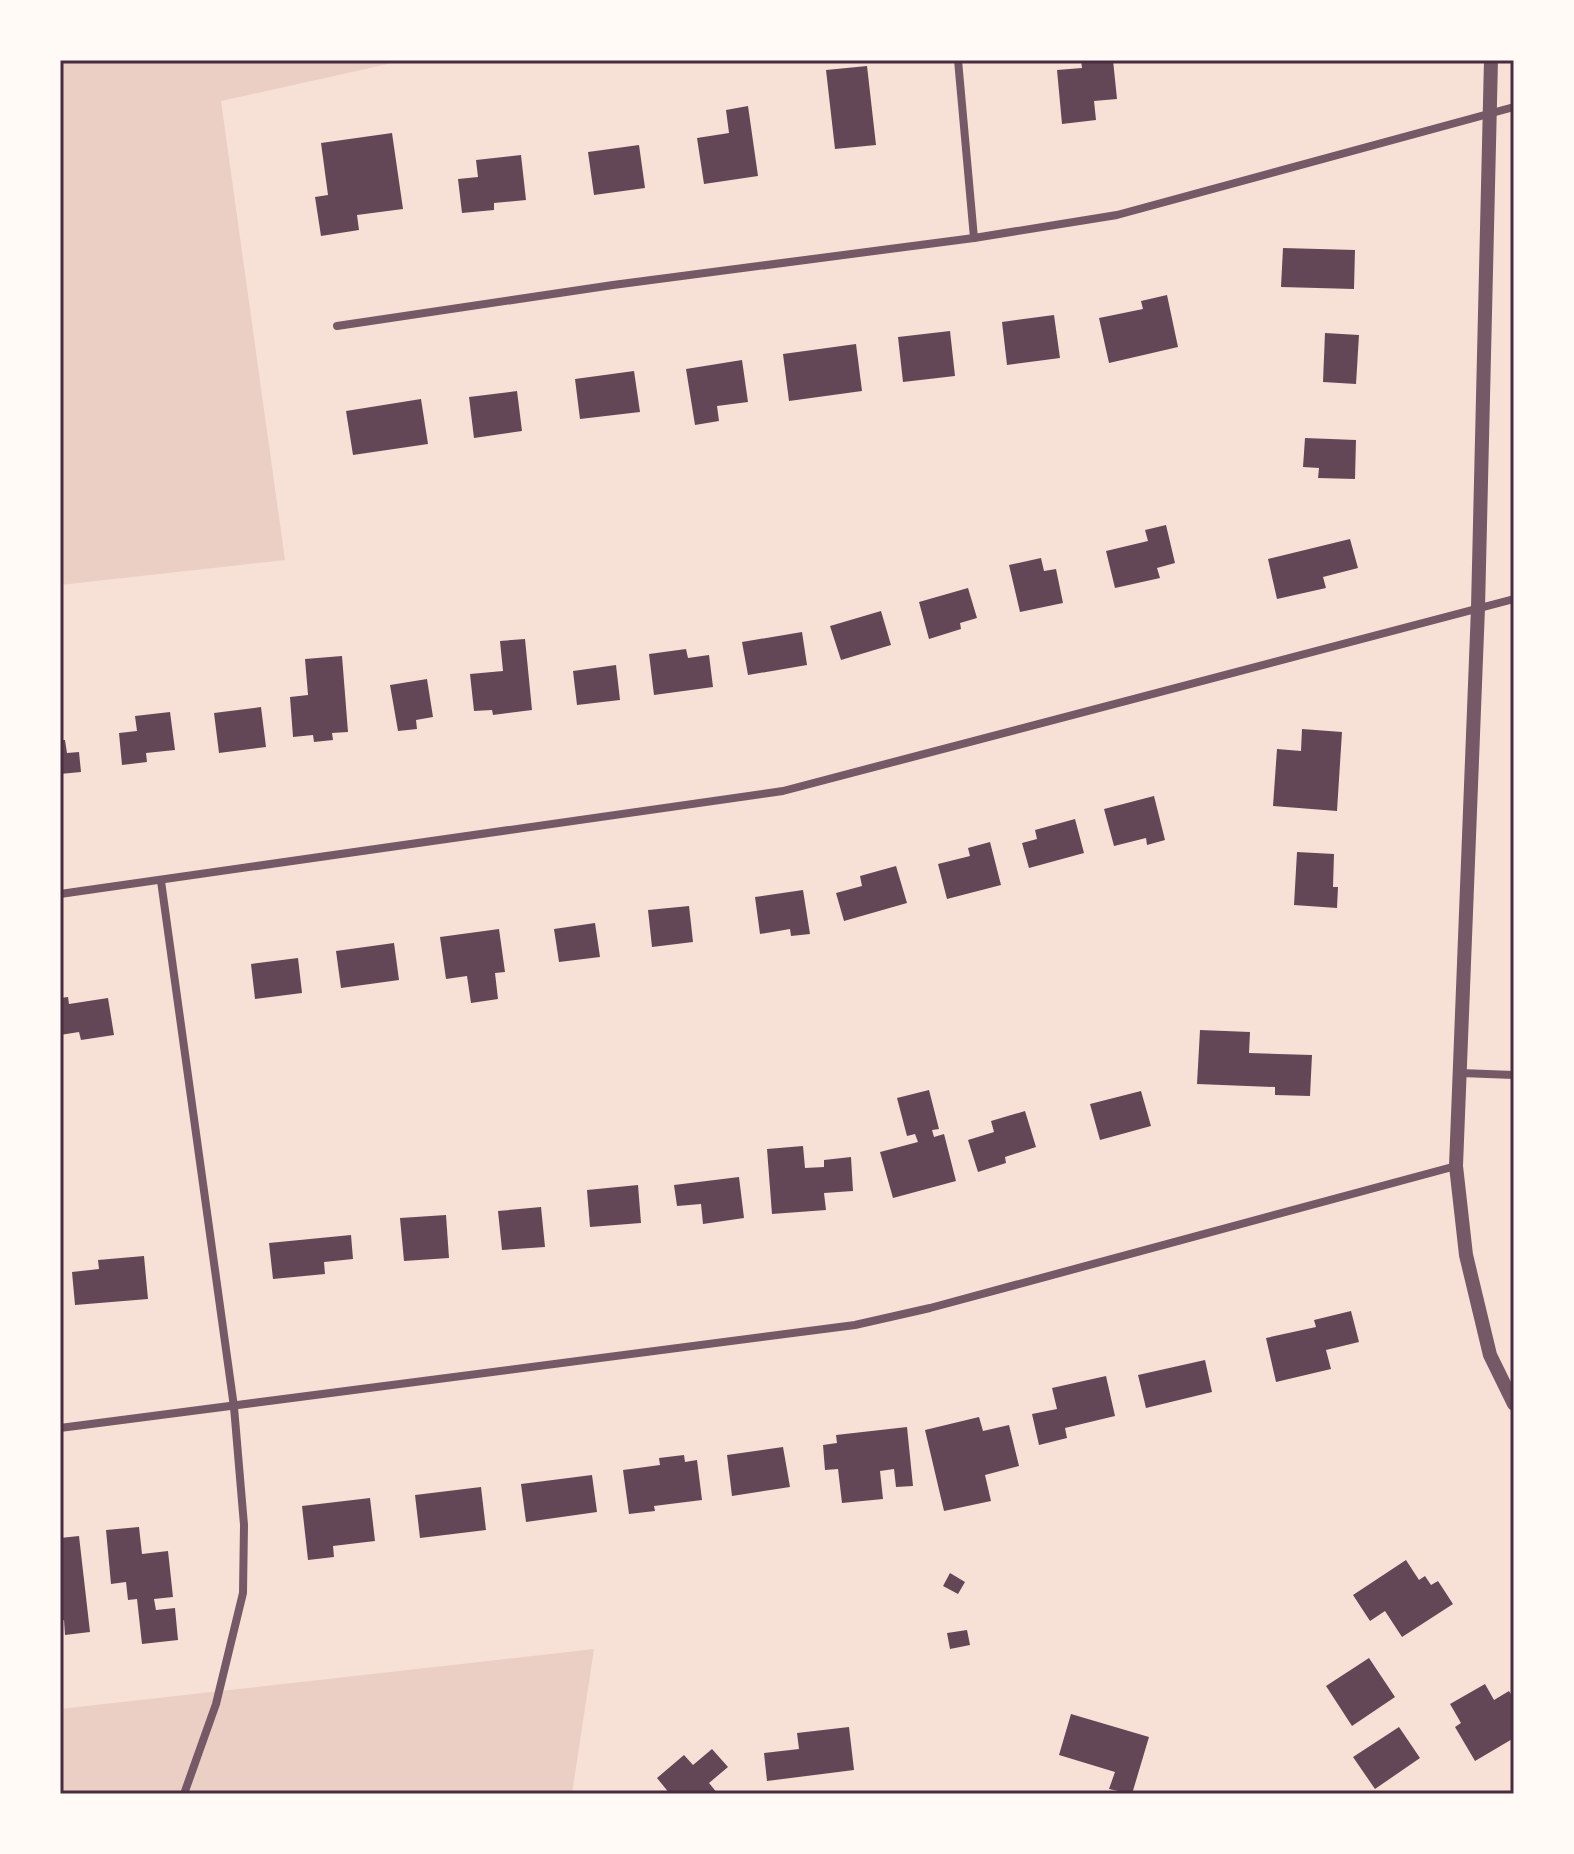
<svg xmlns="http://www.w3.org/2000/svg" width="1574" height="1854" font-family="Georgia,serif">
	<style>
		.green { fill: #ebcfc5 }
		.building { fill: #644757 }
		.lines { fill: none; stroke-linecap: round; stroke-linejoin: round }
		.minor { stroke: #755966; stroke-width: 8 }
		.tertiary { stroke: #755966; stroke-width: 14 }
		.neatline { fill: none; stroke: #4a2c40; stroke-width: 3 }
	</style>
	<rect width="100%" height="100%" fill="#f7e1d7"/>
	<g class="green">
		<polygon points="60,60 406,60 221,101 285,560 60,585"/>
		<polygon points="594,1649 572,1794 60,1794 60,1709"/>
	</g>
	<g class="building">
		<polygon points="1081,60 1113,60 1117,99 1094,101 1096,120 1062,124 1057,70 1082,68"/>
		<polygon points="867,66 876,145 835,149 826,70"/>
		<polygon points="748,106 758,176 704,184 697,138 729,133 726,110"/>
		<polygon points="392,133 403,209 357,215 359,230 321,236 315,197 328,195 321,143"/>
		<polygon points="639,145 645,188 594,195 588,152"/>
		<polygon points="521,155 526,200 494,203 494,210 462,213 458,179 478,177 476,160"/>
		<polygon points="1283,248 1355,250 1354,289 1281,287"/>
		<polygon points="1167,295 1178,347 1109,363 1099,318 1143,309 1141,301"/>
		<polygon points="1054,315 1060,358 1007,365 1002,322"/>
		<polygon points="950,331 955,376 903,382 898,337"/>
		<polygon points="1325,333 1359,335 1356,384 1323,382"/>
		<polygon points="856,344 862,391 789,401 783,354"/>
		<polygon points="742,360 748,402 717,406 719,421 695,425 686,369"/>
		<polygon points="634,371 640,412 580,419 575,379"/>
		<polygon points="517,391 522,431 474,438 469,397"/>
		<polygon points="421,399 428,444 353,455 346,411"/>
		<polygon points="1305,438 1356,440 1355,479 1318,478 1319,468 1303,467"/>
		<polygon points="1166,525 1175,563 1157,568 1160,578 1115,588 1106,551 1148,541 1145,530"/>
		<polygon points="1350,539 1358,568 1323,577 1326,588 1277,599 1268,559"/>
		<polygon points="1041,558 1044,571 1056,569 1063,603 1020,612 1009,565"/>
		<polygon points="968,588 977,618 960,623 961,629 929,639 919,602"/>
		<polygon points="881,611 891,645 841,660 830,626"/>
		<polygon points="802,632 807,665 748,675 742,642"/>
		<polygon points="525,639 532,710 493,715 492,710 474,711 470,674 503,671 500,641"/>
		<polygon points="686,649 688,658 709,655 713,687 654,695 649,654"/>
		<polygon points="342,656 348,732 332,733 333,740 314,742 313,735 293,737 290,697 308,695 305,659"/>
		<polygon points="616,665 620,700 577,705 573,671"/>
		<polygon points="427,679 433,717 416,720 417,729 398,731 390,685"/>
		<polygon points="261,707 266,747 219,753 214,713"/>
		<polygon points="170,712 175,750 146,753 147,762 122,765 119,733 137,731 135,716"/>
		<polygon points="1302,729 1342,732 1337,811 1273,806 1277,749 1301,751"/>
		<polygon points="60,740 65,740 67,753 79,752 81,772 60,774"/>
		<polygon points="1154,796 1165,840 1147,845 1146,838 1114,846 1104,809"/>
		<polygon points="1075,819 1084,853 1029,868 1022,843 1037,839 1035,830"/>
		<polygon points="990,842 1001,885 947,899 938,864 970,856 968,848"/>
		<polygon points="1297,852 1334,854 1333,887 1338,887 1337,908 1294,905"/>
		<polygon points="896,866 907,903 844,921 836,893 862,886 860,876"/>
		<polygon points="803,890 810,934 791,936 790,929 760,934 755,897"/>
		<polygon points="689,906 693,942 652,947 648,910"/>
		<polygon points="595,923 600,957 559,962 554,929"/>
		<polygon points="499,929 505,972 495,973 498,999 471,1003 467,976 446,979 440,937"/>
		<polygon points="394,943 399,980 341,988 336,951"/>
		<polygon points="298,958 302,993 255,999 251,964"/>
		<polygon points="68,997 69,1004 108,998 114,1035 81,1040 79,1032 60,1035 60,998"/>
		<polygon points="1200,1030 1250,1032 1249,1053 1312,1055 1310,1096 1275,1095 1275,1087 1197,1084"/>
		<polygon points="929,1090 939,1129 932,1130 934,1137 944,1134 956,1181 893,1198 880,1152 918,1142 915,1134 907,1136 897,1098"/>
		<polygon points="1141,1091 1151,1126 1100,1140 1090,1104"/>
		<polygon points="1025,1111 1036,1147 1005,1157 1006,1163 978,1172 968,1140 994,1132 991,1121"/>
		<polygon points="803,1146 805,1168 824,1167 824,1160 851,1157 853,1191 824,1193 826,1210 772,1214 767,1149"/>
		<polygon points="739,1177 744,1218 703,1224 701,1204 677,1206 674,1185"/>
		<polygon points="638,1185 641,1223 590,1227 587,1190"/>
		<polygon points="541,1207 545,1247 502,1250 498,1211"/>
		<polygon points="446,1215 449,1258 404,1261 400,1218"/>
		<polygon points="351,1235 353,1259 324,1262 325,1274 273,1279 269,1243"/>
		<polygon points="144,1256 148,1299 75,1305 72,1272 99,1269 98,1260"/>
		<polygon points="1351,1311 1359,1342 1326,1350 1331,1369 1276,1382 1266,1338 1316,1327 1314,1320"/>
		<polygon points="1205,1360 1212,1392 1146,1408 1138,1375"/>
		<polygon points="1106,1376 1115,1416 1065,1428 1067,1438 1039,1445 1032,1414 1057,1409 1052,1388"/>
		<polygon points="979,1417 983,1431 1009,1425 1019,1466 985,1475 991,1501 944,1511 925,1430"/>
		<polygon points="907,1427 913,1486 896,1487 894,1469 880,1471 883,1499 842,1503 838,1469 825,1470 823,1445 837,1443 836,1435"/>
		<polygon points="783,1447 790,1487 732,1496 727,1455"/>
		<polygon points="684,1455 685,1462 697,1460 702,1500 654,1506 655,1511 629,1514 623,1470 660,1465 659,1458"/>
		<polygon points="592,1475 597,1512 526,1522 521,1484"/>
		<polygon points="481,1487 486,1530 420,1538 415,1495"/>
		<polygon points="370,1498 375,1541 333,1546 334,1557 308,1560 302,1506"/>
		<polygon points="139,1527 142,1554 168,1551 173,1597 154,1599 156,1610 175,1608 178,1640 142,1644 137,1599 128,1600 126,1582 111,1584 106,1530"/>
		<polygon points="79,1536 90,1632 65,1635 64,1620 60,1621 60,1538"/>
		<polygon points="1406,1560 1419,1580 1425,1576 1431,1585 1438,1581 1453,1604 1402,1637 1385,1611 1370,1621 1353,1595"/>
		<polygon points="950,1573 965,1582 958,1594 943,1586"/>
		<polygon points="967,1630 970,1645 950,1649 947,1633"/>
		<polygon points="1369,1658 1395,1697 1352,1726 1326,1686"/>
		<polygon points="1485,1684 1494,1700 1509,1691 1514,1699 1514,1738 1475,1761 1455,1727 1461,1723 1450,1704"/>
		<polygon points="1071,1714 1149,1737 1132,1794 1109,1789 1115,1772 1059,1755"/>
		<polygon points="849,1727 854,1770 767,1781 764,1753 799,1749 797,1733"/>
		<polygon points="1399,1727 1420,1758 1375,1789 1353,1757"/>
		<polygon points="712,1749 728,1767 709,1783 718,1794 670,1794 657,1778 684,1755 693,1765"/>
	</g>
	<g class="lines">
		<g class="minor">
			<polyline points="958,60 974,238"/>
			<polyline points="337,326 613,285 974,238 1117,215 1514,107"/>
			<polyline points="161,881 234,1407 244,1525 243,1593 216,1704 184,1794"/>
			<polyline points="60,894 783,791 1514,599"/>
			<polyline points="1460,1073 1514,1075"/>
			<polyline points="60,1428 855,1325 930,1308 1456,1166"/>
		</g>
		<polyline class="tertiary" points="1491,60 1478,608 1456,1166 1466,1255 1490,1355 1514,1404"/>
	</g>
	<rect width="1574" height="1854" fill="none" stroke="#fffaf5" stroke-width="124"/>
	<rect x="62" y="62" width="1450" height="1730" class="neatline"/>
</svg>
